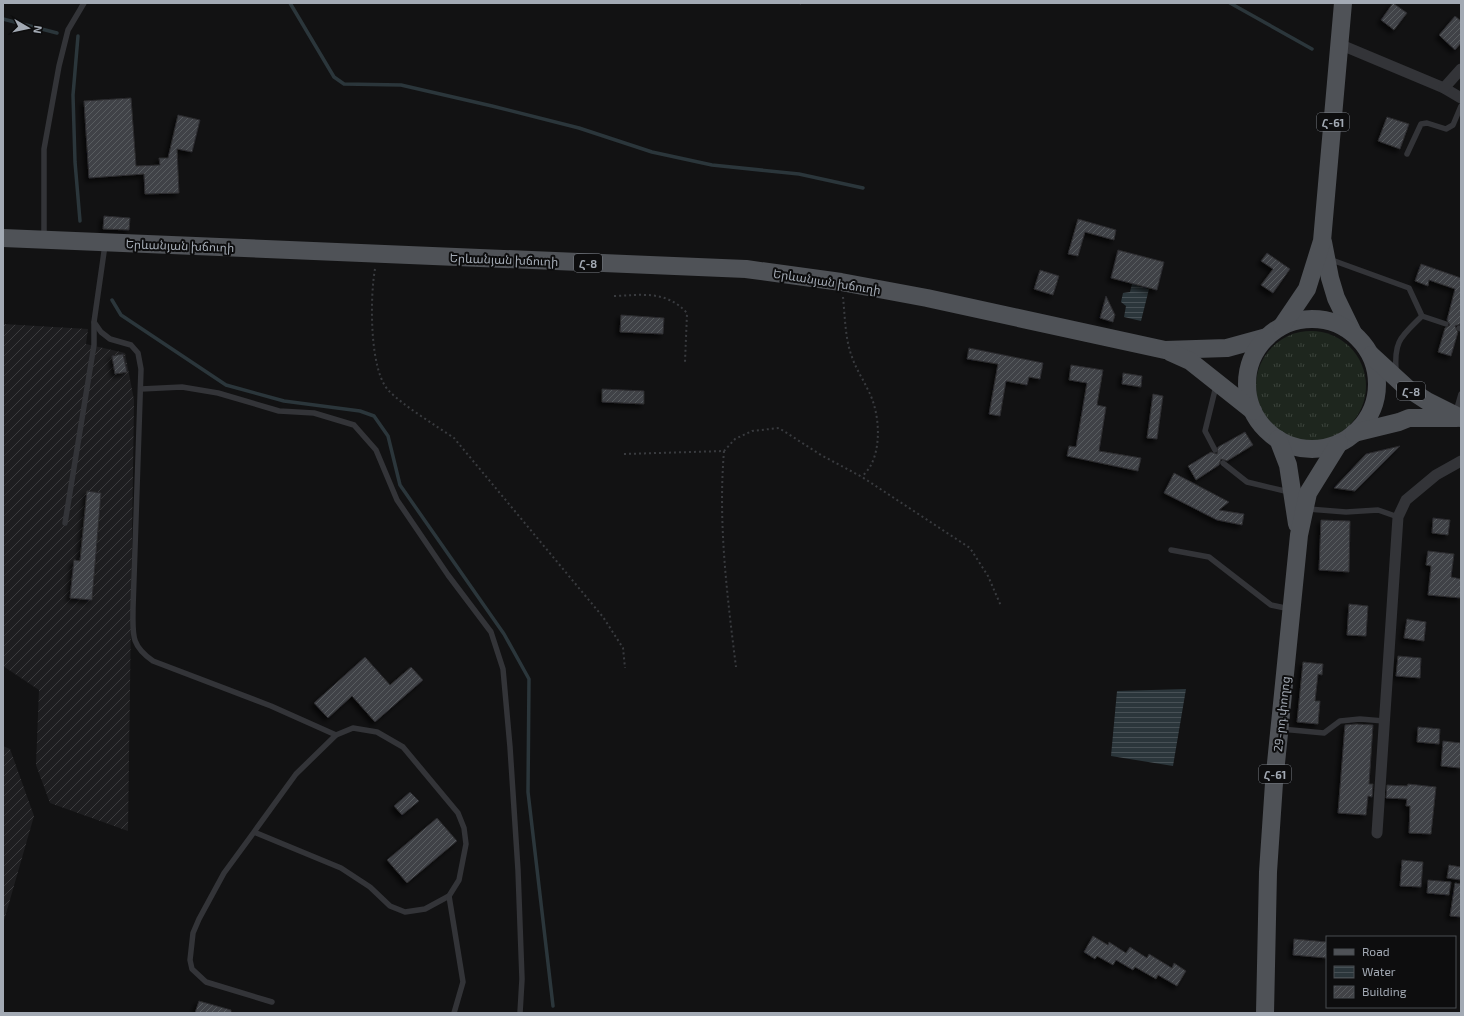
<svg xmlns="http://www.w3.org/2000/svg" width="1464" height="1016" font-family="'Exo 2','Noto Sans Armenian',sans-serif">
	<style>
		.industrial { fill: url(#industrial-furrows) }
		.grass { fill: url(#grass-tufts) }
		.water { fill: url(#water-rules) }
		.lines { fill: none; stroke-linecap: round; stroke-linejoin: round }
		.stream { stroke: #2b363b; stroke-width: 3.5 }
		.building { fill: url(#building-hatch); stroke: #2c2c2f; filter: url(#shadow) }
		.path { stroke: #393b3f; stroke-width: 2; stroke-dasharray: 2 3; stroke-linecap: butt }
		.lane { stroke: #333438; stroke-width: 5.5 }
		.street { stroke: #333438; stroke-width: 11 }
		.primary { stroke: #4f5257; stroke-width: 18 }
		.labels { text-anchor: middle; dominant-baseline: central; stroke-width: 4; stroke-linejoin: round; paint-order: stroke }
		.shield { fill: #0d0d0e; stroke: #767b82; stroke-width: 1 }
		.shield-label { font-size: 11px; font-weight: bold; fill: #a3aab4 }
		.street-label { font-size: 12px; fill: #a3aab4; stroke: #0d0d0e }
	</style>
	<defs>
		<pattern id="industrial-furrows" width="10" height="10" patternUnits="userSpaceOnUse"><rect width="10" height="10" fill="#1e1e20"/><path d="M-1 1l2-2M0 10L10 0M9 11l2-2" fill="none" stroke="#3c3c3e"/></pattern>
		<pattern id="grass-tufts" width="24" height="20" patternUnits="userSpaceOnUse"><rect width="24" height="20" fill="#1e261e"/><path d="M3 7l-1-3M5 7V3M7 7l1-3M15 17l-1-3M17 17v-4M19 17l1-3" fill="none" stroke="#3c433c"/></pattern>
		<pattern id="water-rules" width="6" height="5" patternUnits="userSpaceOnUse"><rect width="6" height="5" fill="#2b363b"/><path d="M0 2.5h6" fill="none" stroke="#475055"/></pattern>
		<pattern id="building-hatch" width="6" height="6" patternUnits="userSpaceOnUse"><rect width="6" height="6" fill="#414246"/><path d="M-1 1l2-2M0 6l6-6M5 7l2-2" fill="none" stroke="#595b5e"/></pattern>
		<filter id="shadow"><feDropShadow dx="-3.5" dy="3.5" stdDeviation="2" flood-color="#0009"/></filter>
	</defs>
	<rect width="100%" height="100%" fill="#121213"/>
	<g class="industrial">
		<polygon points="3,324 88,329 86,344 125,353 134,400 128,831 50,803 36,765 39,690 3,666"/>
		<polygon points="3,746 10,749 34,816 3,924"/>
	</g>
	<circle class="grass" cx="1311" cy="386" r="55"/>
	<g class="water">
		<polygon points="1132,284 1149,289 1141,321 1124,317 1126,306 1121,302 1123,293 1130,292"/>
		<polygon points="1186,689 1173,766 1111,756 1117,691"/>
	</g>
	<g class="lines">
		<g class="stream">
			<polyline points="290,3 334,77 344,84 401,85 492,106 579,128 652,152 712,165 799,174 863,188"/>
			<polyline points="1230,3 1312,49"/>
			<polyline points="3,19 57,33"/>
			<polyline points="78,36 73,95 75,162 80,221"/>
			<polyline points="112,300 121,315 226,385 284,401 360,411 374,416 388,436 400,485 504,634 529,679 528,792 553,1006"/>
		</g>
	</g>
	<g class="building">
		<polygon points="1393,3 1407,13 1394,30 1381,20"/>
		<polygon points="1455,16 1461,21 1461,43 1455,50 1439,35"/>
		<polygon points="131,98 136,166 160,165 159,158 168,158 178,115 200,120 192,152 177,149 179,193 145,194 144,174 89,178 84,101"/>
		<polygon points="1387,117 1409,124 1400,149 1378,141"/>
		<polygon points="104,216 130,218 129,230 103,229"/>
		<polygon points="1078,219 1116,230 1114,240 1085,232 1078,256 1068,254"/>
		<polygon points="1118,250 1164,262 1157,290 1111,278"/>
		<polygon points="1267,253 1290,269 1273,293 1261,285 1273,269 1261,261"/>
		<polygon points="1421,264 1461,278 1461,319 1460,324 1455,326 1458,332 1451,356 1438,352 1445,328 1450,325 1447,320 1455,289 1429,280 1428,286 1415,281"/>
		<polygon points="1040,270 1059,276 1053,295 1034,289"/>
		<polygon points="1106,296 1115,315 1113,322 1100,318"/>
		<polygon points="621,315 664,318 663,334 620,332"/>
		<polygon points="969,348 1043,363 1040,379 1029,377 1027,385 1006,381 1000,416 989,414 998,364 967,359"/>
		<polygon points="123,354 127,372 115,374 112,356"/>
		<polygon points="1071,365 1103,370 1097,405 1106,407 1099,451 1141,458 1138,471 1067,456 1069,446 1076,447 1087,383 1069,380"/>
		<polygon points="1123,373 1142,376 1141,387 1122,384"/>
		<polygon points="602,389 644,391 644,404 602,402"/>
		<polygon points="1153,394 1163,396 1157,439 1147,438"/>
		<polygon points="1245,432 1253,445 1227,461 1221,459 1219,465 1196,480 1188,466 1211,452 1217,454 1218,447"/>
		<polygon points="1400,446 1355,491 1334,488 1366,454"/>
		<polygon points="1174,473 1229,502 1219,510 1244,514 1242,525 1217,520 1164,493"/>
		<polygon points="87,491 101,493 92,600 70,598 74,560 80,561"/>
		<polygon points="1433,518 1450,520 1448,535 1432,533"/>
		<polygon points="1321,520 1350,521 1349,572 1319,570"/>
		<polygon points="1428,551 1454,554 1451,577 1461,579 1461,598 1428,595 1431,566 1426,565"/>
		<polygon points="1349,604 1368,606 1366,636 1347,635"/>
		<polygon points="1407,619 1426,622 1424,641 1404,638"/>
		<polygon points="1398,656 1421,658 1420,678 1396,676"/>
		<polygon points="365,657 390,685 411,667 423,680 375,722 352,696 328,718 314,703"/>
		<polygon points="1303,662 1323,664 1322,675 1318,674 1315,701 1320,701 1318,724 1297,722"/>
		<polygon points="1356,724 1373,725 1369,784 1373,784 1372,797 1368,796 1366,815 1338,813 1345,725"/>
		<polygon points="1418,727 1440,729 1439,744 1417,742"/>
		<polygon points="1443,741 1461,743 1460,768 1441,766"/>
		<polygon points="1408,784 1436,787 1431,834 1409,833 1410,806 1406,806 1407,799 1386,798 1387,785 1407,786"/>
		<polygon points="410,792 419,801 402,815 394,806"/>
		<polygon points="437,818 457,841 407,883 387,860"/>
		<polygon points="1402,860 1423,862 1421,887 1400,886"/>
		<polygon points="1449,865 1461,867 1461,880 1447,878"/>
		<polygon points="1428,880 1451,882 1449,895 1427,893"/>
		<polygon points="1455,883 1461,884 1461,917 1450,916"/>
		<polygon points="1093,936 1108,945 1109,942 1126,953 1130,947 1147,958 1149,954 1172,968 1174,963 1186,971 1177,986 1158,975 1156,979 1135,967 1133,970 1116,960 1113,965 1097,956 1095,959 1084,952"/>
		<polygon points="1294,939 1327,942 1327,958 1293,955"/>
		<polygon points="199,1001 231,1010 231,1013 195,1013"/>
	</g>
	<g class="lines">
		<g class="path">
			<polyline points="800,3 801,4"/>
			<path d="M 375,269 C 370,296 369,371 389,391 C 405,407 435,425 454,438 L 603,617 L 623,648 L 625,668"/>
			<path d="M 614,296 C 642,295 666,290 687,313 L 685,362"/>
			<path d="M 843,297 C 845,316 845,339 852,357 C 856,369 863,379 868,390 C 879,410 882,444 871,465 C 869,469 865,473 862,477"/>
			<path d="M 724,451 C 718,523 727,595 736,667"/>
			<polyline points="624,454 724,451 735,439 752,431 779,428 821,455 862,477 970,548 988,576 1001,606"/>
		</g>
		<g class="lane">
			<polyline points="1407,154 1421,124 1427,123 1446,129 1453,125 1461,106"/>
			<polyline points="44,238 44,149 59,66 68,30 84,3"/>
			<path d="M 105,245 L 94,322 L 101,332 L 110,339 L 131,345 L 138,353 L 141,369 L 133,608 C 133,634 130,645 153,661 L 271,706 L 336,735"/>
			<polyline points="1329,259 1409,288 1422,316 1446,324"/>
			<polyline points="1459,328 1461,329"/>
			<path d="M 1396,371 C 1394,340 1401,337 1422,316"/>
			<polyline points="141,389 182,387 218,393 279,411 314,413 354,425 376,450 397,500 448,575 491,632 503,669 510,747 518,870 522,979 520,1013"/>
			<polyline points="1459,413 1457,408 1461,394"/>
			<polyline points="1215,450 1205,431 1216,386"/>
			<polyline points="1223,463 1247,482 1289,492"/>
			<polyline points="1308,509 1346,512 1378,510 1398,517"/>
			<polyline points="65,523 94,345 94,323"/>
			<polyline points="1171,550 1209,557 1271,605 1290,609"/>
			<polyline points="1281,729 1324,733 1340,721 1360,719 1384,721"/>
			<polyline points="254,832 341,868 370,887 390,906 405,912 425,909 449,896 459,880 466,844 464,828 458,813 403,747 377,732 353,728 336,735 296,774 254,832 224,873 199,919 193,933 190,960 192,969 206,982 272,1002"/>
			<polyline points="449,896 463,982 454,1013"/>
		</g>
		<g class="street">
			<polyline points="1339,44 1444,88 1461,98"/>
			<polyline points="1444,88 1461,69"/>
			<polyline points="1377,833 1398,517 1406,500 1436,475 1461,461"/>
		</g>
		<g class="primary">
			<polyline points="3,238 746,269 841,282 927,298 1165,350 1227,348 1267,337"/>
			<polyline points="1323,242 1330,278 1336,298 1353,333"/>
			<circle cx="1312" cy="384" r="65"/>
			<polyline points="1282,326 1307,289 1322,241 1343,3"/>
			<polyline points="1170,352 1190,361 1253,411"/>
			<polyline points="1371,355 1407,388 1427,401 1461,418"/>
			<polyline points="1354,433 1399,422 1409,418 1457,418"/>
			<polyline points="1278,439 1288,465 1297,524"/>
			<polyline points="1265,1013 1268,872 1274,783 1299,535 1308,493 1339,443"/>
		</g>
	</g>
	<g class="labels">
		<g class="shield">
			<rect x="1317" y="113" width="32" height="18" rx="3"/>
			<rect x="574" y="254" width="28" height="18" rx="3"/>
			<rect x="1397" y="382" width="28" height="18" rx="3"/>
			<rect x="1259" y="765" width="32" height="18" rx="3"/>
		</g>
		<g class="shield-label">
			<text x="1333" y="122">Հ-61</text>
			<text x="588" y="263">Հ-8</text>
			<text x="1411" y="391">Հ-8</text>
			<text x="1275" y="774">Հ-61</text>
		</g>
		<g class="street-label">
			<text transform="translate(180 245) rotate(2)">Երևանյան խճուղի</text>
			<text transform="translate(504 259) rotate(2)">Երևանյան խճուղի</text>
			<text transform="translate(827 281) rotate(9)">Երևանյան խճուղի</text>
			<text transform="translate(1281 714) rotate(-84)">29-րդ փողոց</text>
		</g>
	</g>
	<rect width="1464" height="1016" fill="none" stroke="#a3aab4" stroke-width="8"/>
	<rect x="1326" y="936" width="130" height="72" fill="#0d0d0e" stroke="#494c50"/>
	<rect x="1334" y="949" width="20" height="6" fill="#4f5257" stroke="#494c50"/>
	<text x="1362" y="956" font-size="12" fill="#a3aab4">Road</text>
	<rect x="1334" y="966" width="20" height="12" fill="url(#water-rules)" stroke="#494c50"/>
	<text x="1362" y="976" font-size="12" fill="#a3aab4">Water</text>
	<rect x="1334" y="986" width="20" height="12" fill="url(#building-hatch)" stroke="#494c50"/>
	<text x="1362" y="996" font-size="12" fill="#a3aab4">Building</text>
	<g transform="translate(28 28) rotate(99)" stroke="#0d0d0e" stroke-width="3" paint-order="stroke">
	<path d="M0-3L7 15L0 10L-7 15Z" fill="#a3aab4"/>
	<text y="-6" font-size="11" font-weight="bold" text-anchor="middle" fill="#a3aab4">N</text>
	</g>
</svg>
